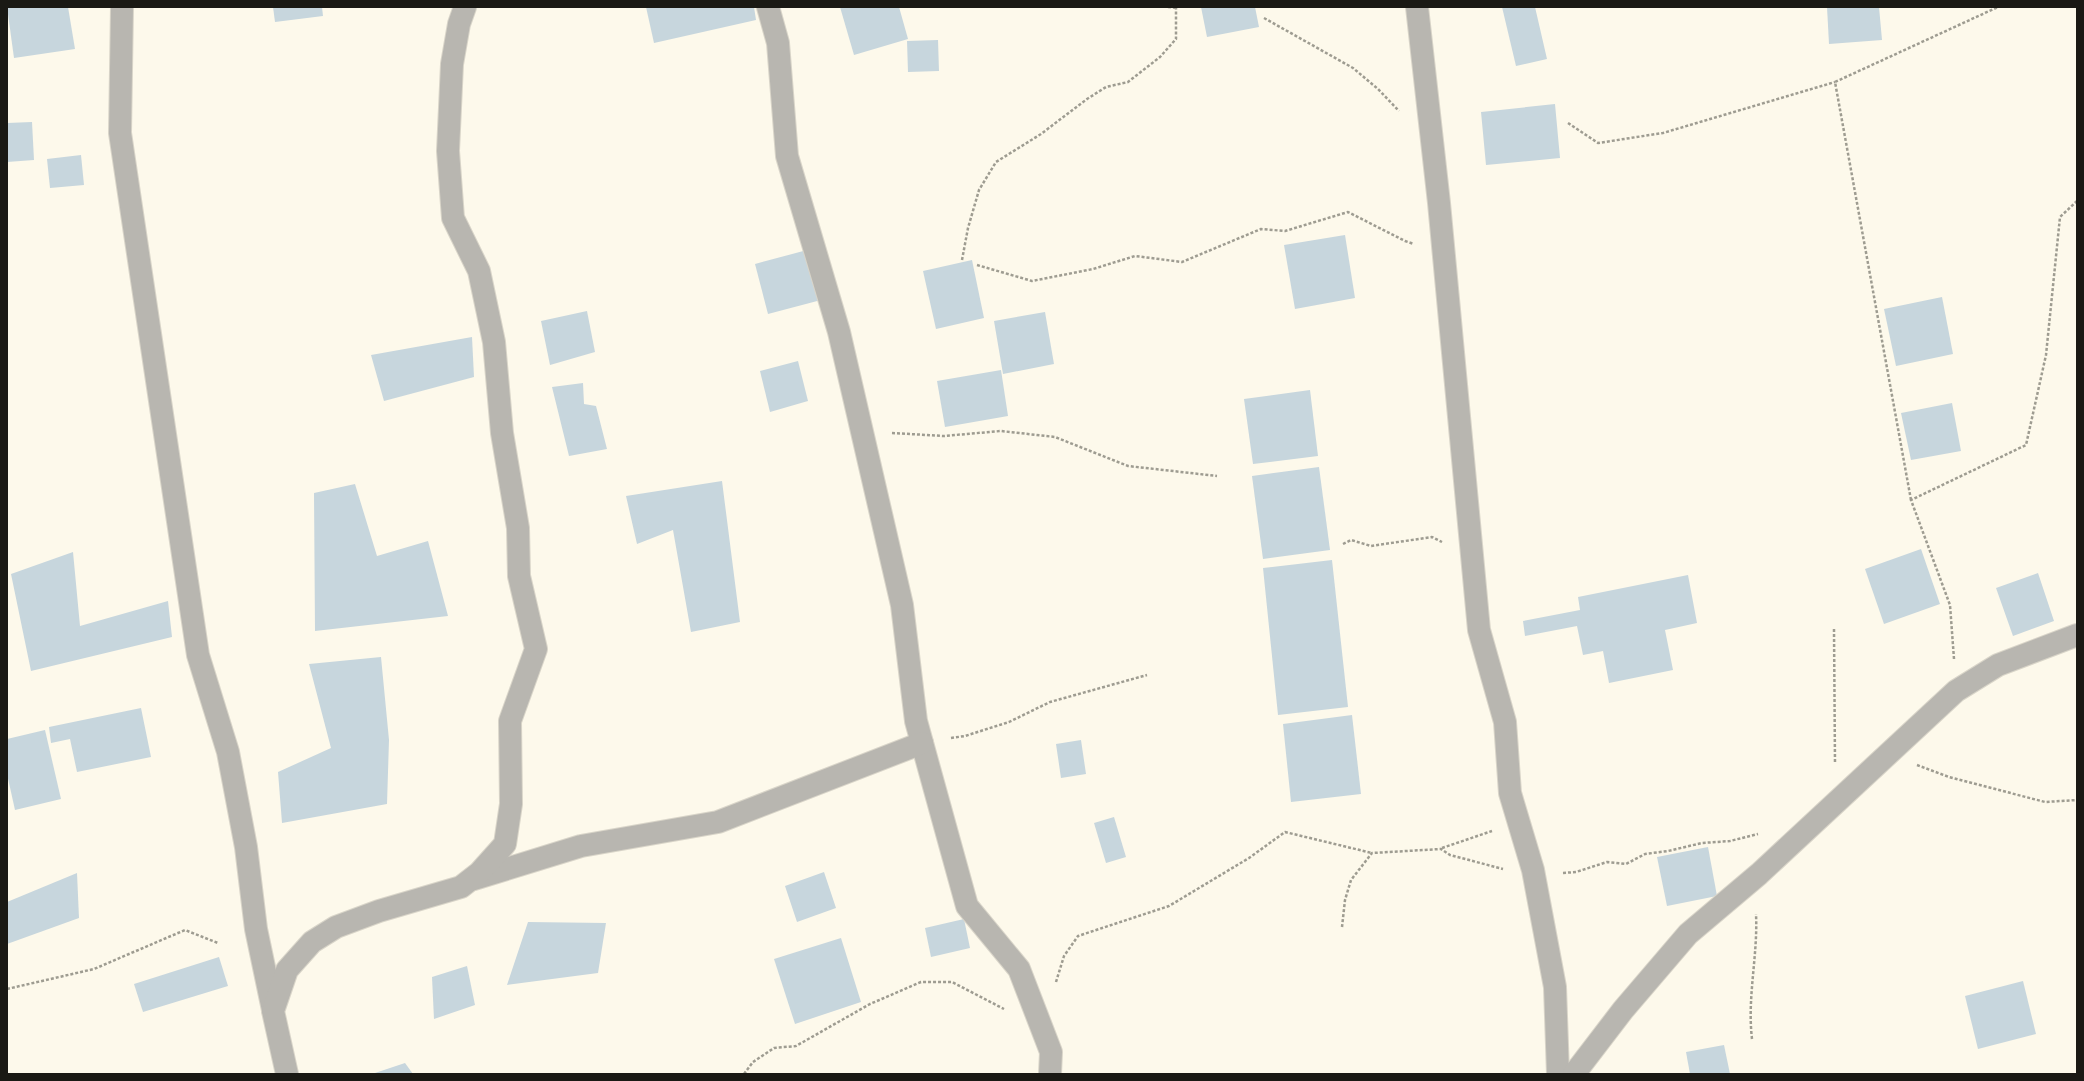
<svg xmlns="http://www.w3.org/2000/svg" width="2084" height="1081" font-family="Jost,sans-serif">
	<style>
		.building { fill: #c7d6dd }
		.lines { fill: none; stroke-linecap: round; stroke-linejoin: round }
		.street-casing { stroke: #d9d5c9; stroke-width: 24 }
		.path { stroke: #9e9c91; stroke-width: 2.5; stroke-dasharray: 3 2; stroke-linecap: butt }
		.street { stroke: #b8b6b0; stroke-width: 22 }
	</style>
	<rect width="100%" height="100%" fill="#fdf9eb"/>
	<g class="building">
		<polygon points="7,7 68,7 75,49 14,58"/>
		<polygon points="273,7 322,7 323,16 275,22"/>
		<polygon points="646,7 754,7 756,20 654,43"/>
		<polygon points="840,7 899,7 908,39 854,55"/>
		<polygon points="1201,7 1255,7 1259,27 1207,37"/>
		<polygon points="1502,7 1535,7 1547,59 1516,66"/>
		<polygon points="1827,7 1879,7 1882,40 1829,44"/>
		<polygon points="938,40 939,71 908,72 907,41"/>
		<polygon points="1555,104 1560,158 1486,165 1481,112"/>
		<polygon points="32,122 34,160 7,162 7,123"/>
		<polygon points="81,155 84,185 50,188 47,159"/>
		<polygon points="1345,235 1355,298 1295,309 1284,245"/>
		<polygon points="807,250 821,300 768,314 755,264"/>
		<polygon points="972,260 984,318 936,329 923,271"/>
		<polygon points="1942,297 1953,354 1896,366 1884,309"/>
		<polygon points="587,311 595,352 550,365 541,321"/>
		<polygon points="1045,312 1054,364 1003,374 994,321"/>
		<polygon points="472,337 474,377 384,401 371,355"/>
		<polygon points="798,361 808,401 770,412 760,371"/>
		<polygon points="1001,370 1008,416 945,427 937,381"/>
		<polygon points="583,383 584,404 596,406 607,449 569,456 552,387"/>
		<polygon points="1310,390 1318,456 1253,464 1244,399"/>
		<polygon points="1952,403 1961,451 1911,460 1901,413"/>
		<polygon points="1319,467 1330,550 1263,559 1252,476"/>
		<polygon points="722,481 740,622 691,632 673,530 637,544 626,496"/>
		<polygon points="355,484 377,556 428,541 448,616 315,631 314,493"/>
		<polygon points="1921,549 1940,604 1884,624 1865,569"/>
		<polygon points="73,552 80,626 168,601 172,637 31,671 11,574"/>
		<polygon points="1332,560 1348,707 1278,715 1263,568"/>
		<polygon points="2038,573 2054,621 2013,636 1996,588"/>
		<polygon points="1688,575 1697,623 1665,630 1673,670 1609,683 1603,651 1583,655 1577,626 1525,636 1523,621 1580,610 1578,597"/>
		<polygon points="381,657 389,740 387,804 282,823 278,772 331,748 309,664"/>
		<polygon points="141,708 151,757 77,772 70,739 51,743 49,727"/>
		<polygon points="1352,715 1361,794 1291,802 1283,724"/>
		<polygon points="45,730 61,799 15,810 7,774 7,739"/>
		<polygon points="1081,740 1086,774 1061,778 1056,744"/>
		<polygon points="1114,817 1126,857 1106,863 1094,823"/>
		<polygon points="1708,847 1717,896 1667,906 1657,857"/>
		<polygon points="824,872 836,908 797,922 785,886"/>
		<polygon points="77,873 79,918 7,944 7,902"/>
		<polygon points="964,919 970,948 931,957 925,928"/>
		<polygon points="528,922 606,923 598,973 507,985"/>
		<polygon points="841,938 861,1002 795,1024 774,959"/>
		<polygon points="219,957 228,986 143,1012 134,984"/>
		<polygon points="467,966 475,1005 434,1019 432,977"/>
		<polygon points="2023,981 2036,1034 1978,1049 1965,996"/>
		<polygon points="1724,1045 1730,1074 1690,1074 1686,1052"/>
		<polygon points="405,1063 413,1074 372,1074"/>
	</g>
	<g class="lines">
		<g class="street-casing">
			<g id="street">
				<polyline points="122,7 120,133 198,655 228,752 246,847 256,929 273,1010"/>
				<polyline points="768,7 778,43 787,156 839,332 902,605 916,721 967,906 1019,969 1051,1052 1050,1074"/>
				<polyline points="1417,7 1439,203 1479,630 1505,722 1510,793 1533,870 1555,987 1558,1074"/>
				<polyline points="474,879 581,846 718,822 922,743"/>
				<polyline points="287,1074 273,1011 287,970 312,942 336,927 379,911 461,887 479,873 505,844 511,804 510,721 536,649 519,576 518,528 502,433 494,342 479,271 453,218 448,151 452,64 459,24 465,7"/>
				<polyline points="1574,1074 1623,1010 1688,934 1759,874 1956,691 1998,665 2077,635"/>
			</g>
		</g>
		<g class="path">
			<polyline points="1168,7 1176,8"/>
			<polyline points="1264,18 1353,68 1378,89 1399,111"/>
			<polyline points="1568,123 1598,143 1663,133 1835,82"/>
			<polyline points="962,260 968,228 979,190 996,162 1041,134 1087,99 1106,87 1128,82 1160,57 1176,39 1176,7"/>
			<polyline points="977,265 1032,281 1093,269 1135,256 1182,262 1261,229 1285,231 1348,212 1405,241 1414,244"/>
			<polyline points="892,433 944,436 1001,431 1055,437 1128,466 1217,476"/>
			<polyline points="1911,500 1835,82 1998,7"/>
			<polyline points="1343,544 1351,540 1371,546 1432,537 1442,542"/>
			<polyline points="1834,629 1835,763"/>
			<polyline points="1954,659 1950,605 1911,500 2026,445 2046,355 2060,217 2077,201"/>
			<polyline points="951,738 965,736 1009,722 1050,702 1147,675"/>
			<polyline points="1917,765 1949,777 2045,802 2077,800"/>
			<polyline points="1442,848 1492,831"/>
			<polyline points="1563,873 1576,872 1607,862 1626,864 1645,854 1668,851 1702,843 1730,841 1758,834"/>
			<polyline points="1342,927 1345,900 1351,880 1372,853 1441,849 1450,855 1503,869"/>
			<polyline points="1056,982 1064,956 1078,936 1169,906 1249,858 1285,832 1372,853"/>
			<polyline points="7,989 94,969 185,930 218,943"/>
			<path d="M 1752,1039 C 1747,997 1758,956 1756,914"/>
			<polyline points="744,1074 753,1062 774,1048 796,1046 870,1004 921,982 952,982 1004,1009"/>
		</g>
		<use href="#street" class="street"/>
	</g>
	<rect width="2084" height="1081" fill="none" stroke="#1a1914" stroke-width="16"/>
</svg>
